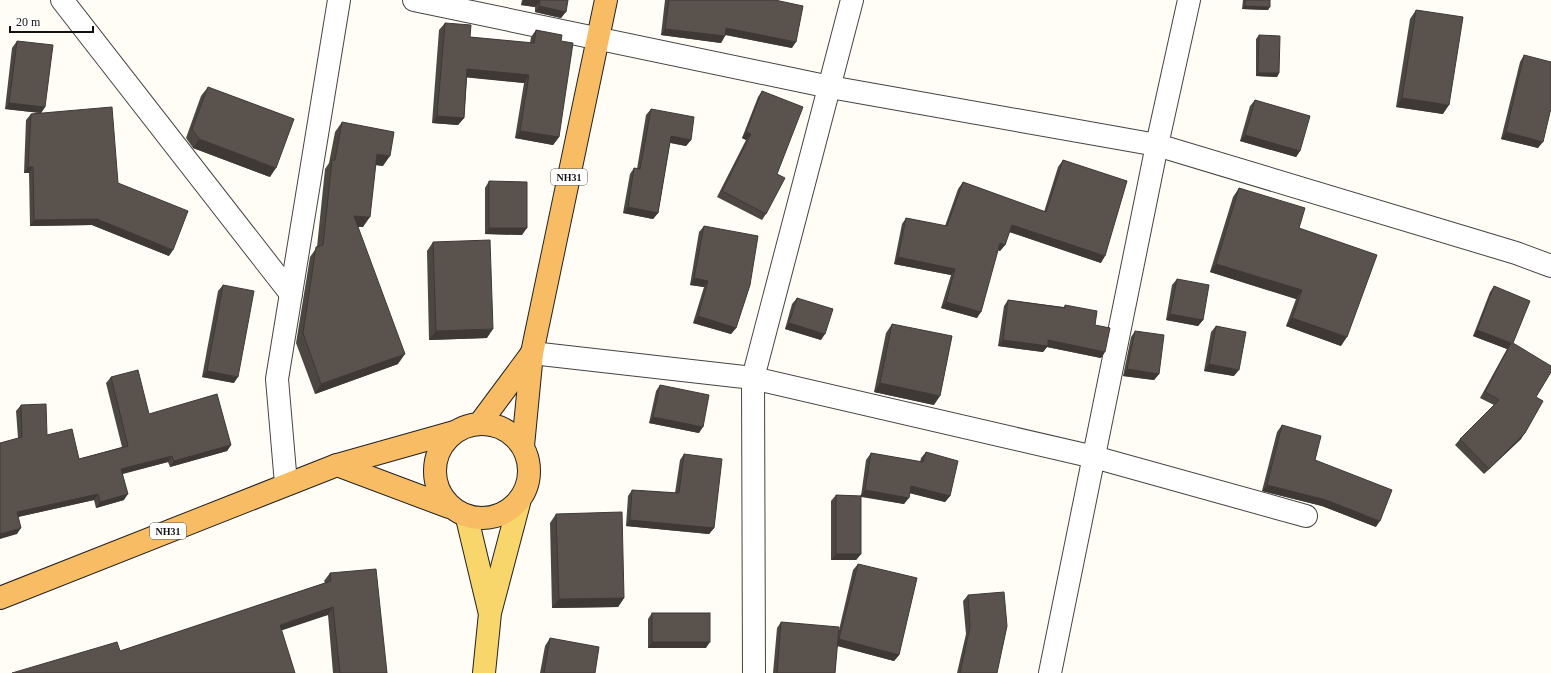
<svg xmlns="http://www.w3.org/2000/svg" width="1551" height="673" font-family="Georgia,serif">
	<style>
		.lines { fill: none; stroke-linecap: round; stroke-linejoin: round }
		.minor-casing { stroke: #444; stroke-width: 24 }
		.primary-casing { stroke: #222; stroke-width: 24 }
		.trunk-casing { stroke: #222; stroke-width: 24 }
		.minor { stroke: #fff; stroke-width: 22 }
		.primary { stroke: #f9d66b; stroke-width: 22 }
		.trunk { stroke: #f7bc64; stroke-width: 22 }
		.wall { fill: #4d4742 }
		.shaded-wall { fill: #3f3936 }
		.building { fill: #5a524d; stroke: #3f3936 }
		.labels { text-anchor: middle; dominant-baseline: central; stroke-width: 4; stroke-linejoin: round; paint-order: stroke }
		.shield { fill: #fff; stroke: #585858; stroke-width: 1 }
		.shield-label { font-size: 10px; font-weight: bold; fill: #111 }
	</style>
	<rect width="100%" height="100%" fill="#fffdf5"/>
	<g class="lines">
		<g class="minor-casing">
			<g id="minor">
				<polyline points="62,0 291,294"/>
				<polyline points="414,0 830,87 1157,145 1516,253 1551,266"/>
				<polyline points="532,353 753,378 1094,457 1306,516"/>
				<polyline points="286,484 277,379 339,0"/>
				<polyline points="754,673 753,378 852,0"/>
				<polyline points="1050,673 1157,145 1189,0"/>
			</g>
		</g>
		<g class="primary-casing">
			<g id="primary">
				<polyline points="467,518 489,610"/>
				<polyline points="484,673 490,613 519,503"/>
			</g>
		</g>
		<g class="trunk-casing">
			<g id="trunk">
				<polyline points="480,423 532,353"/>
				<circle cx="482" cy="471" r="47"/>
				<polyline points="523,446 532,353 606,0"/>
				<polyline points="337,465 449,507"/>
				<polyline points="0,598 337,465 454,432"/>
			</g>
		</g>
		<use href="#minor" class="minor"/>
		<use href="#primary" class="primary"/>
		<use href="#trunk" class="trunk"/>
	</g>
	<g class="wall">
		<polygon points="522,0 568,0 561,18 535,12 535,7 521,5"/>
		<polygon points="665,0 775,0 792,48 725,35 721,43 661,35"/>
		<polygon points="1243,0 1270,0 1268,10 1242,9"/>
		<polygon points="1416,10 1443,114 1396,107 1410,19"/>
		<polygon points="445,23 470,37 530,43 531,37 536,30 561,41 559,137 553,145 515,138 524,83 467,77 464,118 458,125 432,123 439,30"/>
		<polygon points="1259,35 1279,73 1277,77 1256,76 1256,39"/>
		<polygon points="17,41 45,107 41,113 118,183 169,256 92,225 30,226 29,173 24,173 26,120 31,114 40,113 5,109 12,48"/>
		<polygon points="1524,55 1538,148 1501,139 1520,62"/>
		<polygon points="208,87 270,177 193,148 186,138 201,96"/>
		<polygon points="762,91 777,174 766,214 762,220 717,197 746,140 742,138 758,97"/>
		<polygon points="1255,100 1300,151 1296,157 1240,141 1250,106"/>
		<polygon points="651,109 691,140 686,146 670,143 658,213 653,219 623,213 630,174 634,168 637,169 646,115"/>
		<polygon points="342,122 383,166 375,165 363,227 358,227 398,364 315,394 296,343 310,257 317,247 325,169 329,163 335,132"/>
		<polygon points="1063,160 1101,263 1009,232 1005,245 1000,251 998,250 977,318 941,308 951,275 894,264 902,224 906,218 945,226 958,189 963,182 1044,212 1058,167"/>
		<polygon points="489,181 522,235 485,234 485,188"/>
		<polygon points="1239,188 1299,228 1341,346 1286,326 1296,299 1210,272 1233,197"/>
		<polygon points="704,226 736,328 731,334 693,323 704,287 690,285 699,232"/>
		<polygon points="433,242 487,338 429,340 427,251"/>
		<polygon points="1177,279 1203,320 1198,326 1166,320 1172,285"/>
		<polygon points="223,285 234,383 202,377 218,291"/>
		<polygon points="1494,286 1513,343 1536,397 1521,439 1484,474 1455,445 1460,439 1494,405 1480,398 1507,349 1473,336 1490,292"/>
		<polygon points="797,298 821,340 785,329 792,304"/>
		<polygon points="1008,300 1064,307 1065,305 1095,325 1101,358 1047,347 1043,352 998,346 1004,306"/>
		<polygon points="892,324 934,405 874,392 886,333"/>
		<polygon points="1216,326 1234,376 1204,371 1211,332"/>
		<polygon points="1135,331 1159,374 1154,380 1123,376 1131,337"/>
		<polygon points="111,377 149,414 231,445 227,451 170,467 168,462 123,474 124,500 96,508 94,500 18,517 17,534 18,438 16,411 21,405 47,435 79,459 122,447 106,383"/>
		<polygon points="660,385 699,433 649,423 656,391"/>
		<polygon points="1282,425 1315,460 1376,527 1322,506 1262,491 1277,432"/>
		<polygon points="926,452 950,496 945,502 909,493 904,504 861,497 861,554 856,560 831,560 831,501 836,495 861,496 866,460 871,453 920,462 921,458"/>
		<polygon points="684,454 714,528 709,534 626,526 628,496 632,490 675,493 680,460"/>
		<polygon points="556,514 624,598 618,607 552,608 550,523"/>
		<polygon points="858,564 899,655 894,661 837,646 835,673 773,673 777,628 781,622 839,630 853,570"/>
		<polygon points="330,573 387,673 333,673 328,615 120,651 325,583 324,581"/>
		<polygon points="968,595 997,673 957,673 966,634 963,601"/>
		<polygon points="652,613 706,648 648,648 648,619"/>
		<polygon points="550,638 595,673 540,673 545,646"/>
	</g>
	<g class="shaded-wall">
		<polygon points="524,0 534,0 540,1 535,7 521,5"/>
		<polygon points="539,6 566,12 561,18 535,12"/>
		<polygon points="1245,6 1270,7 1268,10 1242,9"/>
		<polygon points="726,28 796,42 792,48 722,34"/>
		<polygon points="665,29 725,36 721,43 661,35"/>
		<polygon points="467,69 529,75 524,83 462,77"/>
		<polygon points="1258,73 1279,73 1277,77 1256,76"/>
		<polygon points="1402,98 1449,105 1443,114 1396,107"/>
		<polygon points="9,103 45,107 41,113 5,109"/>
		<polygon points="437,116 464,118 458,125 432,123"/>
		<polygon points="520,131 559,137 553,145 515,138"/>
		<polygon points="746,132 751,134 746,140 742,138"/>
		<polygon points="1506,132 1543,142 1538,148 1501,139"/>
		<polygon points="1245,135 1300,151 1296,157 1240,141"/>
		<polygon points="671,136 691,140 686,146 667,142"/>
		<polygon points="199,139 276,168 270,177 193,148"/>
		<polygon points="377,154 390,156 383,166 370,164"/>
		<polygon points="28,167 33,167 29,173 24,173"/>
		<polygon points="628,207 658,213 653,219 623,213"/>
		<polygon points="354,216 370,217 363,227 347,225"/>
		<polygon points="97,219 173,250 169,256 92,225 30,226 34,220"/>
		<polygon points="1012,225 1105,256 1101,263 1007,231"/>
		<polygon points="489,228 527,228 522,235 485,234"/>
		<polygon points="1000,243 1005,245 1000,251 996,249"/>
		<polygon points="898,257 955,269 951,275 894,264"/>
		<polygon points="1216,264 1302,290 1296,299 1210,272"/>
		<polygon points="694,278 708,281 704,287 690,285"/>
		<polygon points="946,302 981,312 977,318 941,308"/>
		<polygon points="1170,314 1203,320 1198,326 1166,320"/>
		<polygon points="698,316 736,328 731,334 693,323"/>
		<polygon points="1292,318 1347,337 1341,346 1286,326"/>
		<polygon points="789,323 825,334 821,340 785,329"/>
		<polygon points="493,329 487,338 429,340 436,331"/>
		<polygon points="1477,330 1511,343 1507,349 1473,336"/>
		<polygon points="1003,340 1048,340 1105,352 1101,358 1047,347 1043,352 998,346"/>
		<polygon points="405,354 398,364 315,394 321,384"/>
		<polygon points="1209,364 1239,370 1234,376 1204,371"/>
		<polygon points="1127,369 1159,374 1154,380 1123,376"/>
		<polygon points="207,371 238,377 234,383 202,377"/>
		<polygon points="880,383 940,396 934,405 874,392"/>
		<polygon points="653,417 703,427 699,433 649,423"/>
		<polygon points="1525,433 1521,439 1484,474"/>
		<polygon points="231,445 227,451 170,467 174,461"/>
		<polygon points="172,456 168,462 117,475 121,469"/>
		<polygon points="1267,485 1326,500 1380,521 1376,527 1322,506 1262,491"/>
		<polygon points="911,486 950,496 945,502 906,492"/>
		<polygon points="865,490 909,498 904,504 860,496"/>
		<polygon points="98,494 94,500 13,518 17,512"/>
		<polygon points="128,494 124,500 96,508 100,502"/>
		<polygon points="630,520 714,528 709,534 626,526"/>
		<polygon points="21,528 17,534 0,539 0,534"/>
		<polygon points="836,554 861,554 856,560 831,560"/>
		<polygon points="624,598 618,607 552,608 559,599"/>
		<polygon points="333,607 328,615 274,633 280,625"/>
		<polygon points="839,639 899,655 894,661 835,645"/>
		<polygon points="652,642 710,642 706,648 648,648"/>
	</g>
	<g class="building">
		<polygon points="534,0 568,0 566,12 539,6 540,1"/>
		<polygon points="669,0 775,0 803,6 796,42 726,28 725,36 665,29"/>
		<polygon points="1245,0 1270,0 1270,7 1245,6"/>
		<polygon points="1416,10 1463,17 1449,105 1402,98"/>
		<polygon points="445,23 471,25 470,37 534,43 536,30 562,35 561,41 573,43 559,137 520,131 529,75 467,69 464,118 437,116"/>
		<polygon points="1259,35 1280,36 1279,73 1258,73"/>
		<polygon points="17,41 53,45 45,107 9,103"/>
		<polygon points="1524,55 1551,62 1551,108 1543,142 1506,132"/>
		<polygon points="208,87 294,119 276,168 199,139 192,129"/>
		<polygon points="762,91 803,107 777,174 785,178 766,214 722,191 751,134 746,132"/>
		<polygon points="1255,100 1310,116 1300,151 1245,135"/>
		<polygon points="112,107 118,183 188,211 173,250 97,219 34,220 33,167 28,167 31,114"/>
		<polygon points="651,109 694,117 691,140 671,136 658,213 628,207 634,168 640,169"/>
		<polygon points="342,122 394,132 390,156 377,154 370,217 354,216 405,354 321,384 303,333 316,247 323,245 332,160 335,160"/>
		<polygon points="1063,160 1127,181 1105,256 1012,225 1005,245 1000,243 981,312 946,302 955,269 898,257 906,218 947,226 963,182 1046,212"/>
		<polygon points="489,181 527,182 527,228 489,228"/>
		<polygon points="1239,188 1305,208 1299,228 1377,255 1347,337 1292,318 1302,290 1216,264"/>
		<polygon points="704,226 758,236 750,285 736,328 698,316 708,281 694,278"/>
		<polygon points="490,240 493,329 436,331 433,242"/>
		<polygon points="1177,279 1209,285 1203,320 1170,314"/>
		<polygon points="223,285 254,291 238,377 207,371"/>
		<polygon points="1494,286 1530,301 1513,343 1551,366 1551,372 1536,397 1543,401 1525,433 1489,469 1460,439 1499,400 1485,392 1511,343 1477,330"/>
		<polygon points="797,298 833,309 825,334 789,323"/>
		<polygon points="1008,300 1065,308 1065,305 1097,311 1095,325 1110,328 1105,352 1048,340 1048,346 1003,340"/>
		<polygon points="892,324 952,336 940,396 880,383"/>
		<polygon points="1216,326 1246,332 1239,370 1209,364"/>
		<polygon points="1135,331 1164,335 1159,374 1127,369"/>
		<polygon points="138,370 149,414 217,394 231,445 174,461 172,456 121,469 128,494 100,502 98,494 17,512 21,528 0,534 0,443 22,437 21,405 46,404 47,435 72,429 79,459 128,446 111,377"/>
		<polygon points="660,385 709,395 703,427 653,417"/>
		<polygon points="1282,425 1321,436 1315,460 1392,490 1380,521 1326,500 1267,485"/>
		<polygon points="926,452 958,461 950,496 911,486 909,498 865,490 871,453 923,462"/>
		<polygon points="684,454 722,459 714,528 630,520 632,490 679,493"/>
		<polygon points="836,495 861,496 861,554 836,554"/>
		<polygon points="622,512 624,598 559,599 556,514"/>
		<polygon points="858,564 917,578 899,655 839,639"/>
		<polygon points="376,569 387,673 340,673 333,607 280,625 295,673 12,673 117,642 120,651 331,581 330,573"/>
		<polygon points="1004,592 1007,626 997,673 960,673 970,627 968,595"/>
		<rect x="652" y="613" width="58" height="29"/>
		<polygon points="781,622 839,627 835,673 777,673"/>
		<polygon points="550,638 599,647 595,673 544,673"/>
	</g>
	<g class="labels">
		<g class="shield">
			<rect x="551" y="169" width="36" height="16" rx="3"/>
			<rect x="150" y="523" width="36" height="16" rx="3"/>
		</g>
		<g class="shield-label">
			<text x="569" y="177">NH31</text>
			<text x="168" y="531">NH31</text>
		</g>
	</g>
	<path d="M10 26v6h83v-6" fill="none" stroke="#111111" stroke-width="2"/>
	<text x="16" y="26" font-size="12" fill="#111111" stroke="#ffffff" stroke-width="3" paint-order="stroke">20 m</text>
</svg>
